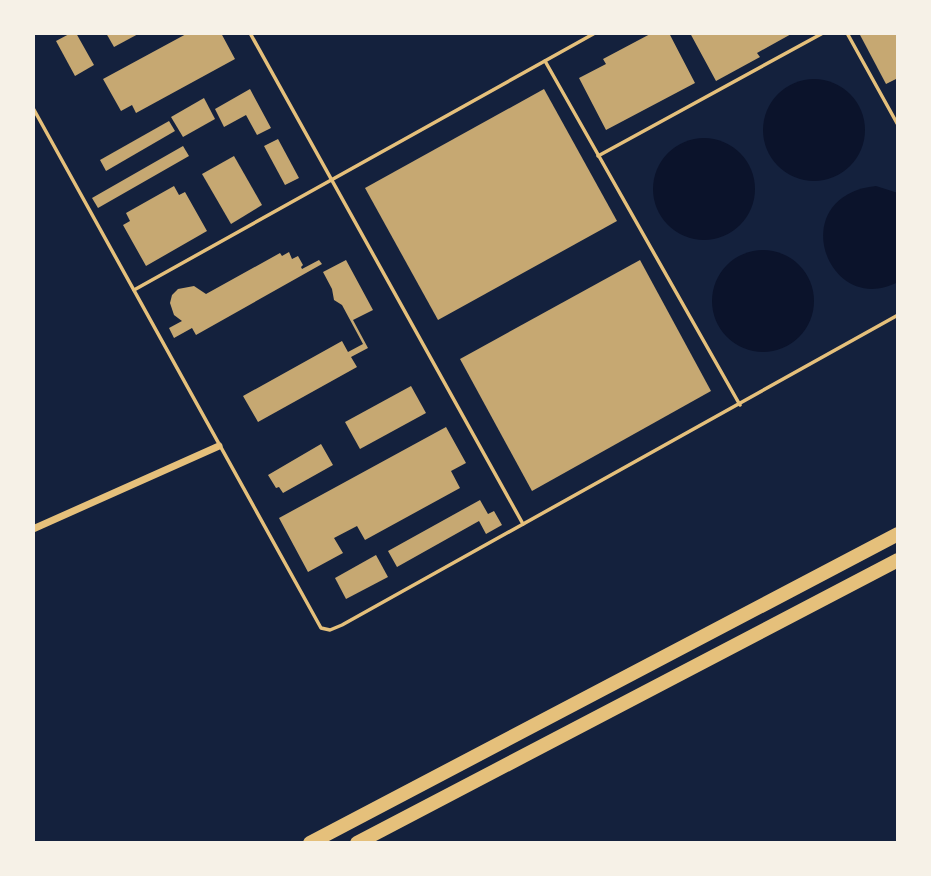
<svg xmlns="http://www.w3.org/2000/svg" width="931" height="876" font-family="'PT Sans Narrow',sans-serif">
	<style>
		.water { fill: #0b132b }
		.building { fill: #c6a872 }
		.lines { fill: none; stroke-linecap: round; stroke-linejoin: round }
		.service { stroke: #e5c07b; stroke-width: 3.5 }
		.minor { stroke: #e5c07b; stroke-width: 7 }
		.motorway { stroke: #e5c07b; stroke-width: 14 }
	</style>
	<rect width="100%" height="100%" fill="#14213d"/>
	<g class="water">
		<circle cx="814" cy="130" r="51"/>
		<circle cx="704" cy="189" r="51"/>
		<path d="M 876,186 L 898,193 L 898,282 C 827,319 783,196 876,186 Z"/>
		<circle cx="763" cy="301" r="51"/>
	</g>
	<g class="building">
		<polygon points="71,33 76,33 94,65 75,76 56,41"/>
		<polygon points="106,33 140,33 114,47"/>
		<polygon points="188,33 221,33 235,59 136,113 132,105 121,111 103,79"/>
		<polygon points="652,33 669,33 695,83 606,130 579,78 606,64 603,59"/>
		<polygon points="690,33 793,33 757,53 760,57 716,81"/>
		<polygon points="859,33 898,33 898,78 886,84"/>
		<polygon points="250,89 271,128 257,135 246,115 224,127 215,109"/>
		<polygon points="544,89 617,221 438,320 365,188"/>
		<polygon points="204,98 215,119 183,137 171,117"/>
		<polygon points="169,121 175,131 106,171 100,160"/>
		<polygon points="278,139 299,178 285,185 264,146"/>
		<polygon points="183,146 189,156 98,208 92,198"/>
		<polygon points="234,156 262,205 231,224 202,174"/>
		<polygon points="174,186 179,195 185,192 207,231 146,266 123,225 130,221 126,213"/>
		<polygon points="289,252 292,259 298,256 303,265 301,267 302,269 319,260 322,264 196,335 192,328 174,338 169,328 182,321 174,315 170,303 172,295 178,289 194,286 206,294 280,253 282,256"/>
		<polygon points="346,260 373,310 353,320 368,348 351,357 357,367 258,422 243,396 342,341 348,352 363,344 342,305 334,300 332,289 323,272"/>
		<polygon points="640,260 711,391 532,491 460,359"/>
		<polygon points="411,386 426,413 360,449 345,422"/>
		<polygon points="446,427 466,463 451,471 460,488 365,540 357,526 334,538 343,553 308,572 279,518"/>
		<polygon points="321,444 333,465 283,493 279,487 276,488 268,475"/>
		<polygon points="480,500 488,514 494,511 502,525 486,534 479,521 397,567 388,551"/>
		<polygon points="376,555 388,577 346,599 335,578"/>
	</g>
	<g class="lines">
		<g class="service">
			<polyline points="250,33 523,524"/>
			<polyline points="847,33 898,125"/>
			<polyline points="545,61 740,405"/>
			<polyline points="33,108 321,628 330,630 342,625 898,315"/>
			<polyline points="598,156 823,33"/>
			<polyline points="134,290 595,33"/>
		</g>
		<polyline class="minor" points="33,529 219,446"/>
		<g class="motorway">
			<polyline points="310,843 898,534"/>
			<polyline points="357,843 898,560"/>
		</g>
	</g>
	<rect width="931" height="876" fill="none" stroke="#f6f1e7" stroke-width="70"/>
</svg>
